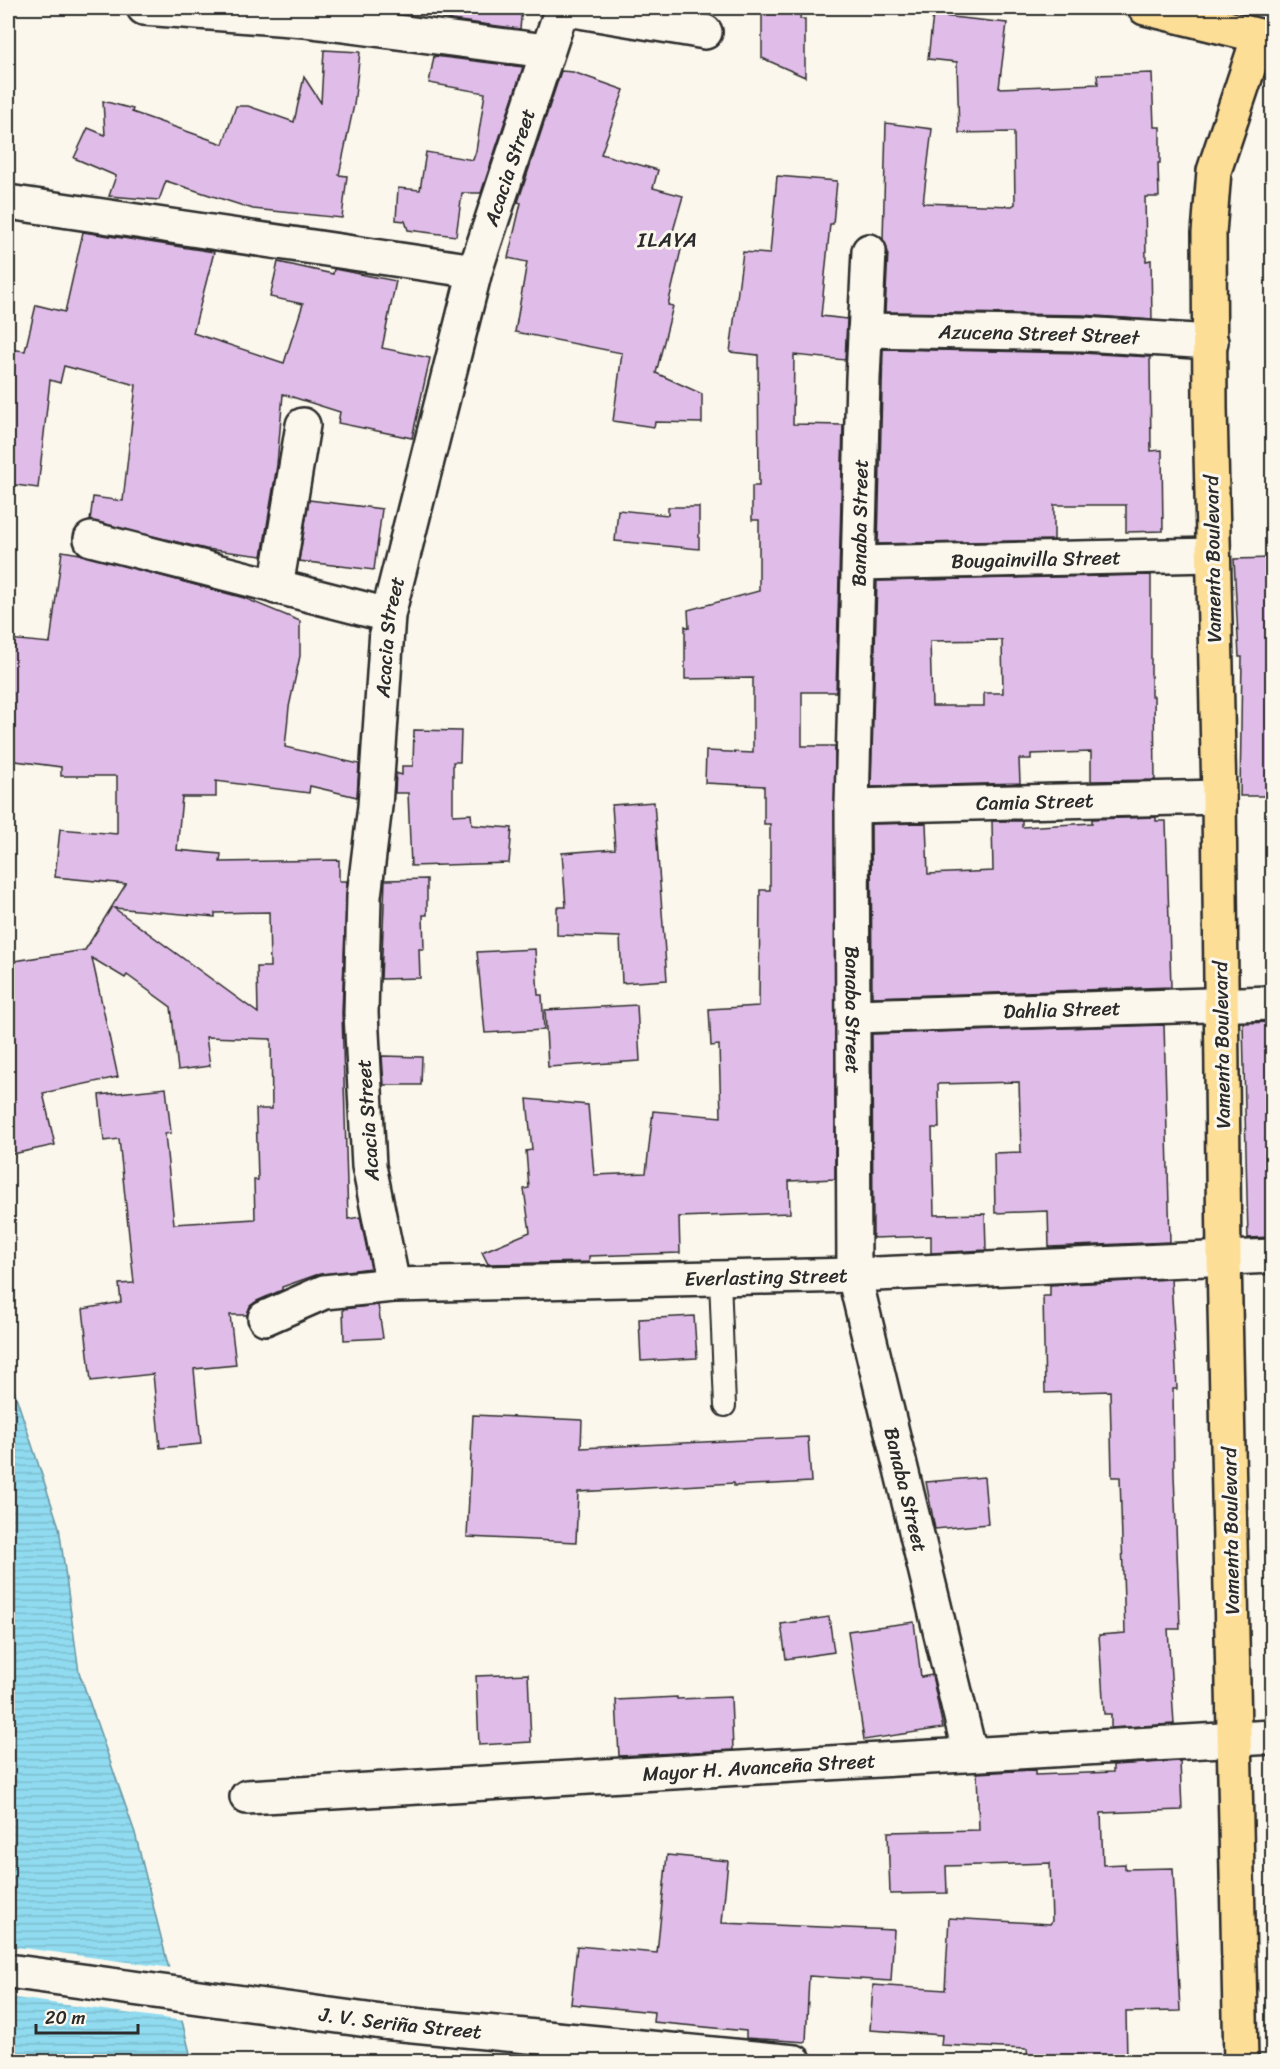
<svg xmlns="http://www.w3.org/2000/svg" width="1280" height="2069" font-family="Sriracha,sans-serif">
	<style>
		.water { fill: url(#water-rules); stroke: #6895a1; stroke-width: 1.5 }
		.pier { fill: #fbf7ec }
		.building { fill: #e0bde9; stroke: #2b2b2b; stroke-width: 1.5; fill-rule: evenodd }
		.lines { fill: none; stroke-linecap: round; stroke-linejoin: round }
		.service-casing { stroke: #2b2b2b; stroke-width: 24 }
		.minor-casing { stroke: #2b2b2b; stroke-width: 38 }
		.secondary-casing { stroke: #2b2b2b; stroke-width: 38 }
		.primary-casing { stroke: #2b2b2b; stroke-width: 38 }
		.service { stroke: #fbf7ec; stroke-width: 20 }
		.minor { stroke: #fbf7ec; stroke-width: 33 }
		.secondary { stroke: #fbf7ec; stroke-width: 33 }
		.primary { stroke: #fdde96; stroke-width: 33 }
		.labels { text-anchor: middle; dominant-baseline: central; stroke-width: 6; stroke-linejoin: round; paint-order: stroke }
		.street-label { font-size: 20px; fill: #2b2b2b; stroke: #fbf7ec }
		.neighbourhood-label { font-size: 21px; letter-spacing: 1.5px; fill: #2b2b2b; stroke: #fbf7ec }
	</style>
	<defs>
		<pattern id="water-rules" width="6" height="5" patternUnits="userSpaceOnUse" patternTransform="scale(1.5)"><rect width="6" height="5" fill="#90dbf0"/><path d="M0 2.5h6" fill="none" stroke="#7cbcce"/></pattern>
	</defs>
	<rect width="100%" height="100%" fill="#fbf7ec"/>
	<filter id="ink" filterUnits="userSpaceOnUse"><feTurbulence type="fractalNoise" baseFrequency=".0167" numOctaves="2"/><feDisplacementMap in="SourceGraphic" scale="12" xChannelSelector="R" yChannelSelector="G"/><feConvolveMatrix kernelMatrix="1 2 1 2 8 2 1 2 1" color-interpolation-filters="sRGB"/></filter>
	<g filter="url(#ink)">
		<polygon class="water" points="8,1372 59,1527 79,1672 135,1833 192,2061 8,2061"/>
		<polygon class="pier" points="8,1946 172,1968 185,2021 8,1997"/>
		<g class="building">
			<polygon points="431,8 522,8 520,29 452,20 430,13"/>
			<polygon points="762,8 801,8 800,19 805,19 805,77 762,58"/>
			<polygon points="933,15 1007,23 999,88 1098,84 1097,75 1152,73 1154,127 1160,127 1160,163 1158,163 1159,197 1145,197 1146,261 1151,260 1152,320 1083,315 885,312 888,252 883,240 886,123 932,129 923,203 1012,206 1015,204 1014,132 959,133 957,62 928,59"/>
			<polygon points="324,50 360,52 354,105 339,175 347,176 342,218 253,209 166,181 159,200 109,196 116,176 74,158 88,128 105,135 103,101 133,109 132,112 223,144 236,106 248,106 294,122 304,77 321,103"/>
			<polygon points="434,56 523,67 481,193 462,193 456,236 408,230 405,221 396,220 398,188 420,190 426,152 473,160 476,151 485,93 429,83"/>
			<polygon points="561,71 573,72 624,90 601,154 658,170 653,188 683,196 671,238 683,241 668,305 673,306 656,373 702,394 702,423 655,422 654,427 613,421 622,353 515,332 527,262 508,258 521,203 518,202"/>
			<polygon points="777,176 837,181 833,224 830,224 821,316 847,319 845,360 794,355 793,424 843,425 836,692 802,692 802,746 835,746 835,1179 789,1181 790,1213 679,1217 680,1253 589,1256 589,1262 488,1264 482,1252 530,1232 524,1189 529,1188 526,1151 532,1150 527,1099 588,1105 594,1175 646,1173 653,1111 721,1117 719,1045 711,1046 709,1009 759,1006 760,890 770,890 770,824 764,824 764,786 705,783 706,751 753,753 753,678 685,679 685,626 689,628 688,610 759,591 759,520 752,520 752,486 759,486 758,355 730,352 743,252 770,254"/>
			<polygon points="83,232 214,252 193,333 284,363 303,304 270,297 278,262 333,274 334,269 396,281 382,348 430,358 412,438 338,423 340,412 283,394 277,465 262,556 206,549 90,521 93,497 123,501 136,385 64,366 60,383 50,380 38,488 8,484 8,349 25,351 36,305 65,312"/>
			<polygon points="883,349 1082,353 1150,357 1151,451 1162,450 1163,531 1126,532 1126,505 1054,505 1054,540 878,544"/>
			<polygon points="309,500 382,509 374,570 299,561"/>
			<polygon points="668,507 699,507 699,549 615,541 618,510 668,515"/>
			<path d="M 62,551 L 80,554 L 244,598 L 300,621 L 300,656 L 289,707 L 285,747 L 359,764 L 357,797 L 310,786 L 309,793 L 216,781 L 216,797 L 182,797 L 177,850 L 221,854 L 220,862 L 339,860 L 339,881 L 347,881 L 342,1013 L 348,1219 L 360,1217 L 371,1268 L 316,1275 L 282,1287 L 282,1290 L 257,1301 L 250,1306 L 247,1315 L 230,1315 L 236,1365 L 194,1369 L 201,1444 L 160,1448 L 153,1374 L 91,1381 L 83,1309 L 121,1302 L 119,1284 L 134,1283 L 119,1139 L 104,1141 L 99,1095 L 166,1088 L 171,1133 L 165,1134 L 174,1224 L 255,1219 L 254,1180 L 258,1180 L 256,1109 L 272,1109 L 271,1039 L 206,1037 L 210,1066 L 178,1070 L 171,1007 L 127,975 L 125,978 L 92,958 L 118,1077 L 43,1093 L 55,1145 L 8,1155 L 8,962 L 85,950 L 126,884 L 55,877 L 60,829 L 117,834 L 117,776 L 61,776 L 61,767 L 8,760 L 8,639 L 50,643 ZM 114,908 L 215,917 L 215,913 L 269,912 L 270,967 L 257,967 L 258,1013 Z"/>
			<polygon points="1272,558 1272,796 1240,796 1242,657 1239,657 1234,559"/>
			<path d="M 1151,575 L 1151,696 L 1154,696 L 1155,780 L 1091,781 L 1091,752 L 1031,754 L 1031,759 L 1019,759 L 1020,783 L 871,787 L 877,581 ZM 1002,640 L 1003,693 L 984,693 L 984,706 L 932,706 L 930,641 Z"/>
			<polygon points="414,730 461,731 460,762 453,762 453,815 471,814 472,825 512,828 509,863 411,866 408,793 395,793 396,773 402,775 402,766 413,766"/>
			<polygon points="654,802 667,980 622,983 620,937 557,935 557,907 566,907 562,853 615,849 612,805"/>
			<polygon points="1156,817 1156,821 1166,821 1171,987 872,997 871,824 926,823 928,874 993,871 992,821 1022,821 1022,827 1092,823 1092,819"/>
			<polygon points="427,879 427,915 423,915 424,949 419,949 420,978 381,979 385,880"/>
			<polygon points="535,949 538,995 542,995 544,1030 485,1033 477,952"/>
			<polygon points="637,1005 640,1061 548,1067 545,1010"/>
			<polygon points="1272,1022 1272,1237 1248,1238 1243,1023"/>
			<polygon points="1164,1025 1170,1242 1049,1247 1048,1211 995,1213 994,1153 1021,1152 1019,1082 938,1084 939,1128 932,1128 934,1215 985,1214 986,1250 931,1253 931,1236 873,1238 872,1034"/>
			<polygon points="382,1056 422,1057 421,1085 384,1085"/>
			<polygon points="1171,1279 1177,1389 1173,1389 1174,1475 1180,1629 1168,1629 1174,1724 1111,1728 1111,1714 1104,1714 1099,1635 1125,1633 1120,1477 1112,1477 1110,1391 1045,1393 1043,1296 1050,1296 1050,1285"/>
			<polygon points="378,1305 383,1338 344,1340 343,1309"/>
			<polygon points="694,1316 697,1358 641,1361 639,1319"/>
			<polygon points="473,1415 582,1420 581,1448 808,1437 811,1482 734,1486 734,1483 578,1492 576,1542 467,1537"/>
			<polygon points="984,1477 988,1524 935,1529 926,1482"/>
			<polygon points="829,1617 834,1652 786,1659 781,1624"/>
			<polygon points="914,1622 921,1677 932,1675 943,1728 864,1740 848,1631"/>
			<polygon points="528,1674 531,1742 479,1745 476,1676"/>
			<polygon points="677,1697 677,1699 731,1697 733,1750 619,1756 616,1700"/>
			<polygon points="1180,1761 1182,1810 1101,1813 1103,1865 1125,1864 1125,1869 1173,1868 1180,2011 1126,2012 1127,2060 1082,2061 1081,2056 1028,2058 1027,2049 941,2045 942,2035 870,2030 873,1985 945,1990 949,1918 1050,1924 1052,1921 1050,1863 946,1866 947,1893 890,1894 888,1832 979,1830 977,1773 1035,1770 1035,1775 1113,1772 1113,1765"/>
			<polygon points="667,1855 728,1861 722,1923 894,1930 891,1981 809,1976 806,2042 746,2038 746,2031 653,2022 654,2012 571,2004 577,1946 657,1953"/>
		</g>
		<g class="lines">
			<g class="service-casing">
				<polyline id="service" points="720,1279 725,1406"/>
			</g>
			<g class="minor-casing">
				<g id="minor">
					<polyline points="144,8 304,20 546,51"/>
					<polyline points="561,8 705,32"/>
					<polyline points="8,202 475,271"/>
					<path id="s1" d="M 869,251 L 863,378 L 852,806 L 854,1275 L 970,1754"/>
					<path id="s2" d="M 865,330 L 1083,334 L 1211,342"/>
					<polyline points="91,539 388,615"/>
					<path id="s3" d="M 859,563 L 1213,555"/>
					<polyline points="276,587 303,425"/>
					<path id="s4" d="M 852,806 L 1219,797"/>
					<path id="s5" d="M 854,1016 L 1272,1003"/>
					<path id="s6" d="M 393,1285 L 369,1166 L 361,1013 L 364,896 L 375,806 L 388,615 L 475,271 L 562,8"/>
					<path id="s7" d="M 265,1318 L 324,1292 L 393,1285 L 854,1275 L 1272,1256"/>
					<path id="s8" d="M 247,1797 L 1272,1737"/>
				</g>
			</g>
			<g class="secondary-casing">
				<g id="secondary">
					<path id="s9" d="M 8,1971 L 382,2022 L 795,2062"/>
				</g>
			</g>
			<g class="primary-casing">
				<g id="primary">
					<polyline points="1145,8 1272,39"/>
					<polyline points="1241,2062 1224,1258 1219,797 1210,408 1209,233 1214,171 1259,36"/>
				</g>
			</g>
			<use href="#service" class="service"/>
			<use href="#minor" class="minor"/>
			<use href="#secondary" class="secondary"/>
			<use href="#primary" class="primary"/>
		</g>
	</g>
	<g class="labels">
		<g class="street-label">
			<text stroke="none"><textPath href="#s6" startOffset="1138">Acacia Street</textPath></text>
			<text stroke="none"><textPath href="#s2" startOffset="174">Azucena Street Street</textPath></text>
			<text transform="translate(860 523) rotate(-89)">Banaba Street</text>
			<text stroke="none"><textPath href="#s3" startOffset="177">Bougainvilla Street</textPath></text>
			<text transform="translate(1213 559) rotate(-91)">Vamenta Boulevard</text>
			<text stroke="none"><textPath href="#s6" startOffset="652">Acacia Street</textPath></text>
			<text stroke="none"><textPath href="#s4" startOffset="183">Camia Street</textPath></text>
			<text stroke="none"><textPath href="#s1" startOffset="759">Banaba Street</textPath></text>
			<text stroke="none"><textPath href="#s5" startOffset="208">Dahlia Street</textPath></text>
			<text transform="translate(1222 1045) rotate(-91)">Vamenta Boulevard</text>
			<text transform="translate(368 1120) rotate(-94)">Acacia Street</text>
			<text stroke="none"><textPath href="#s7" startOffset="507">Everlasting Street</textPath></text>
			<text stroke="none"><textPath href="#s1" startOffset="1245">Banaba Street</textPath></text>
			<text transform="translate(1231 1531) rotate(-91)">Vamenta Boulevard</text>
			<text stroke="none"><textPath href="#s8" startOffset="513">Mayor H. Avanceña Street</textPath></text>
			<text stroke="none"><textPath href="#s9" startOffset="396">J. V. Seriña Street</textPath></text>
		</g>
		<g class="neighbourhood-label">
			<text x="668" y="240">ILAYA</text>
		</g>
	</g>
	<rect width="1280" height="2069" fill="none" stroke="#fbf7ec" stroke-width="30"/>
	<rect x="15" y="15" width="1250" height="2039" fill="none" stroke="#2b2b2b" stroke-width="2" filter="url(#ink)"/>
	<path d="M36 2024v9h102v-9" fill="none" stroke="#2b2b2b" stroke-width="3"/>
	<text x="45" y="2024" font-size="18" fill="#2b2b2b" stroke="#fbf7ec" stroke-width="4.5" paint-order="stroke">20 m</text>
</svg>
